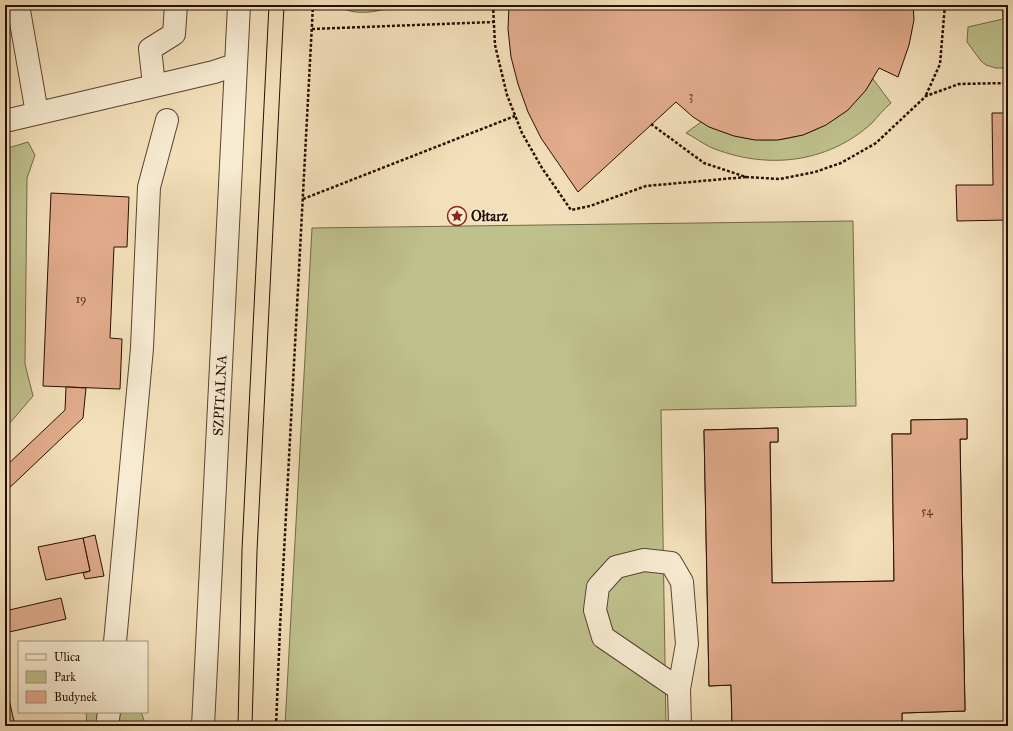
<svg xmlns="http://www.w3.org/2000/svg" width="1013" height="731" font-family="'IM FELL Great Primer',serif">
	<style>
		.green { fill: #bfc18d; stroke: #736847 }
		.building { fill: #e2ac8d; stroke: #270e01; fill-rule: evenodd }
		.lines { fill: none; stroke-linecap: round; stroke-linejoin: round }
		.minor-casing { stroke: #5a422f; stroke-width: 24 }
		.path { stroke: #270e01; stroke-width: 2.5; stroke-dasharray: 3 2; stroke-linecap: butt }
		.minor { stroke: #f7ebd2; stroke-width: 22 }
		.tram { stroke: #270e01; stroke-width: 1 }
		.labels { text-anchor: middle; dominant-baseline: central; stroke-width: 3; stroke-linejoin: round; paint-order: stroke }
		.number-label { font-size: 12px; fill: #563624 }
		.poi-label { font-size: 14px; font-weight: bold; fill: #270e01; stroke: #f7ebd2; text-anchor: start }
		.street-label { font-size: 14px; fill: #270e01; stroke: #f7ebd2 }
	</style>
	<rect width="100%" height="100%" fill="#f3e0ba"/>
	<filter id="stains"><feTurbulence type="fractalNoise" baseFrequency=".005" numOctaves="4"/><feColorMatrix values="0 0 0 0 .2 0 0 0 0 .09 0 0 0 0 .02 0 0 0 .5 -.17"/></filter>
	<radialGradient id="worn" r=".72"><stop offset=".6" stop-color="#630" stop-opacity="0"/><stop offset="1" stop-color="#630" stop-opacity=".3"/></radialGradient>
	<g class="green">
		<path d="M 337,5 L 400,5 C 380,11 355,18 337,5 Z"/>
		<polygon points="1002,5 1008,5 1008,68 996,68 986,65 981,61 967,42 968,27 1003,19"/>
		<path d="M 873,79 L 891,103 C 884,109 878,116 872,123 C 827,164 765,170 710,147 C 702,143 694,137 686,133 L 701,122 C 765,157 833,140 873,79 Z"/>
		<polygon points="28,142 35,155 27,178 25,364 33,396 9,424 5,423 5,149"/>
		<polygon points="853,221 856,406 661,410 666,726 285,726 312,228"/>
		<polygon points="86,712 141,712 146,726 87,726"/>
	</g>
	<g class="building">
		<polygon points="509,5 913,5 914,20 909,45 898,77 879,68 866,90 848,110 826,125 803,135 778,140 755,140 734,136 709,127 693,117 676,102 578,192 541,138 528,112 518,84 511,57 508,29"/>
		<polygon points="992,113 1008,113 1008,220 957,221 956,185 993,185"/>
		<polygon points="51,193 129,197 127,247 114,247 110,338 122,339 120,389 43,386"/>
		<polygon points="66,387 86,388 83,418 5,492 5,467 65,410"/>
		<path d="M 967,419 L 967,439 L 960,439 L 965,711 L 902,713 L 902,726 L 732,726 L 731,685 L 709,686 L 704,430 L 778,428 L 778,442 L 770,442 L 772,583 L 894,581 L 892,434 L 911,434 L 911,420 ZM 896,619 L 897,697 L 778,699 L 776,622 Z"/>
		<polygon points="967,419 967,439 960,439 965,711 902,713 902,726 732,726 731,685 709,686 704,430 778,428 778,442 770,442 772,583 894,581 892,434 911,434 911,420"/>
		<polygon points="95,535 104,576 85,579 83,573 90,571 83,538"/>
		<polygon points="83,538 90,571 46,580 38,547"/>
		<polygon points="61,598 66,619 5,633 5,611"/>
		<polygon points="5,681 15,726 5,726"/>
	</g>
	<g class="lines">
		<g class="minor-casing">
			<g id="minor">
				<polyline points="18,5 37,113"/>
				<polyline points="154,85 150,49 174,34 176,5"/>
				<polyline points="5,121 214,72 235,65"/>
				<polyline points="115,642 142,348 149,187 167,120"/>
				<polyline points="679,689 603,637 595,610 598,587 616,567 644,560 671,563 682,582 687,644 679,689 680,726"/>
				<polyline points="107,726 109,712"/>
				<path id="s1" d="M 203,726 L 239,5"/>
			</g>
		</g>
		<g class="path">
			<polyline points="493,5 495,45 507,95 522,133 542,168 571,210 590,206 646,186 746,177"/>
			<polyline points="312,29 494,22"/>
			<polyline points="926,95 940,64 945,5"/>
			<polyline points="651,124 704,163 746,177 780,179 815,172 841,163 876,143 926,96 959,84 1008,83"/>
			<polyline points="303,199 515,116"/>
			<polyline points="276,726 280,628 313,5"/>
		</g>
		<use href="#minor" class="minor"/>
		<g class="tram">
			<polyline points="238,726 242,550 269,5"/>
			<polyline points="252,726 257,551 284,5"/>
		</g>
	</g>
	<defs>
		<g id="sight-ring" transform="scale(1)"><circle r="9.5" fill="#f7ebd2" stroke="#8f2418" stroke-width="1.5"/><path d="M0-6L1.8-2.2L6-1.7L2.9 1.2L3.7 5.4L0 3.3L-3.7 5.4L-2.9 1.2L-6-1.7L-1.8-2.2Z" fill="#8f2418"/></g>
	</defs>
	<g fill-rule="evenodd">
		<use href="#sight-ring" x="457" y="216"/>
	</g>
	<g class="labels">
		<g class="number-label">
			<text x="691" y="96">3</text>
			<text x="81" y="299">19</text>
			<text x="927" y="511">54</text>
		</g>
		<g class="poi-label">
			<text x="471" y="216">Ołtarz</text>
		</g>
		<g class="street-label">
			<text stroke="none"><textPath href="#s1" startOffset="331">SZPITALNA</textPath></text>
		</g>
	</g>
	<rect width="1013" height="731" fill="none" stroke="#f3e0ba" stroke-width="20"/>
	<rect x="6" y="6" width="1001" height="719" fill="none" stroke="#270e01" stroke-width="2"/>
	<rect x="10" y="10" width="993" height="711" fill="none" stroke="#270e01"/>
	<rect x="18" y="641" width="130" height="72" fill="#f7ebd2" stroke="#a4937e"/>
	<rect x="26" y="654" width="20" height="6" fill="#f7ebd2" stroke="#a4937e"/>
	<text x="54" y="661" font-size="12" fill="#270e01">Ulica</text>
	<rect x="26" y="671" width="20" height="12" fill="#bfc18d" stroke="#a4937e"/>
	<text x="54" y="681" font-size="12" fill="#270e01">Park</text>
	<rect x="26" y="691" width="20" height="12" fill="#e2ac8d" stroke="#a4937e"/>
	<text x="54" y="701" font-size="12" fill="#270e01">Budynek</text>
	<rect width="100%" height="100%" filter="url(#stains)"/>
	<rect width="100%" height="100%" fill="url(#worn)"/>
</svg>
